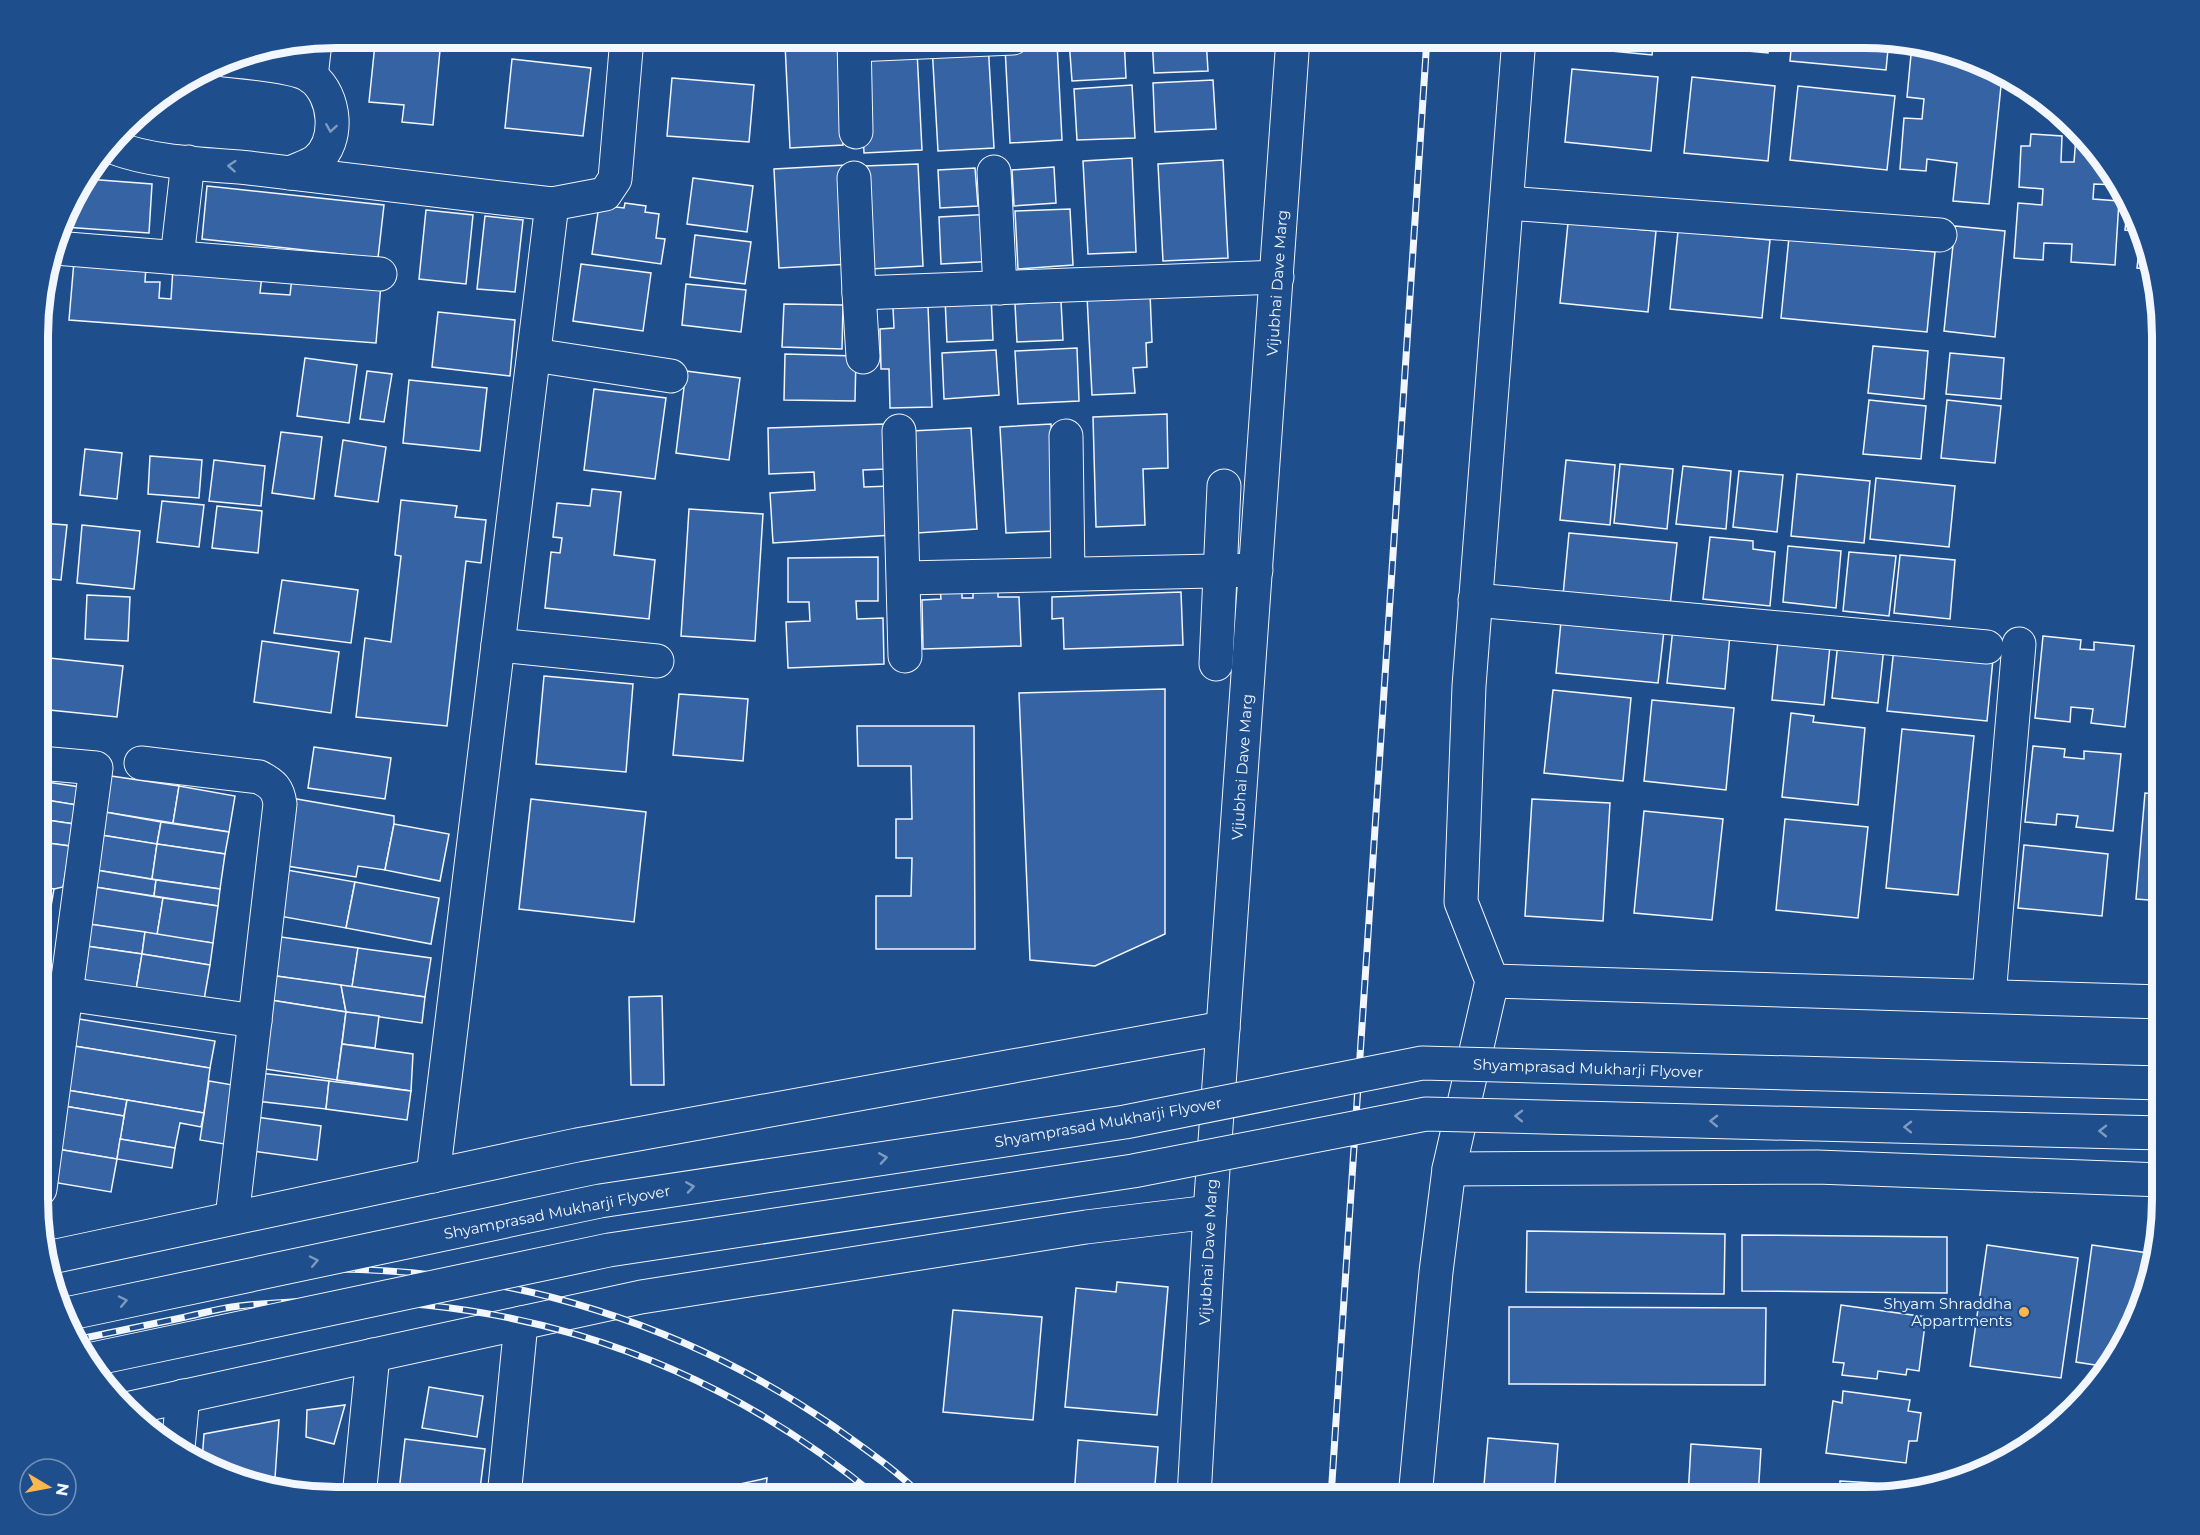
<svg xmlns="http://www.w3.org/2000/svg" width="2200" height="1535" font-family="Montserrat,sans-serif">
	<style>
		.building { fill: #3563a3; stroke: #f2f6ff; stroke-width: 1.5 }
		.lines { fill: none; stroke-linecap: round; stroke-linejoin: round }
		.minor-casing { stroke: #f2f6ff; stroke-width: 35 }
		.minor { stroke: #1f4e8c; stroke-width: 33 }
		.rail-casing { stroke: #f2f6ff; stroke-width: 7 }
		.rail { stroke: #1f4e8c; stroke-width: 4.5; stroke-dasharray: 14; stroke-linecap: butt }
		.major-bridge-casing { stroke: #f2f6ff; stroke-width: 35; stroke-linecap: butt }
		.major-bridge { stroke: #1f4e8c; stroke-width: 33 }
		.oneway { stroke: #7e9ac0 }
		.poi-dot { fill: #ffb74d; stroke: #1f4e8c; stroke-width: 2 }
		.labels { text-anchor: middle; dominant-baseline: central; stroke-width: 4.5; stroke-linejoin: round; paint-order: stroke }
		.street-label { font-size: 15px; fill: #f2f6ff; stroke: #1f4e8c }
		.poi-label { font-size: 15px; fill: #f2f6ff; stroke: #1f4e8c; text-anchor: end }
		.rim { fill: none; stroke: #f2f6ff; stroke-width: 8 }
	</style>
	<rect width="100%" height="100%" fill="#1f4e8c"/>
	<g class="building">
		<polygon points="661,38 741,38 740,51 660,45"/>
		<polygon points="1124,38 1126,78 1072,81 1069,40"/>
		<polygon points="1152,38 1206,38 1208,71 1154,73"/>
		<polygon points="1581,38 1654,38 1652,55 1580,48"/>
		<polygon points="1674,38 1769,38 1768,53 1673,44"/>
		<polygon points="1792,38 1889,39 1886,70 1790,61"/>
		<polygon points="837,41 843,145 790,148 785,44"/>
		<polygon points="988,42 994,148 938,151 932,46"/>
		<polygon points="1057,43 1062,140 1010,143 1005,47"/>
		<polygon points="375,44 440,50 433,125 402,122 404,105 369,102"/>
		<polygon points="1912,44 1960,53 2002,76 1989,204 1953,201 1957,163 1927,159 1926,171 1900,169 1904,118 1922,119 1924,99 1907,97"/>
		<polygon points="917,51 922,150 864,153 859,55"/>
		<polygon points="512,59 591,68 583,136 505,128"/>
		<polygon points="1572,69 1658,77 1651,151 1565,142"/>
		<polygon points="1692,77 1775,86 1768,161 1684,153"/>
		<polygon points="672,78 754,85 749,142 667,136"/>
		<polygon points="1213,80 1216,129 1155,132 1153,83"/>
		<polygon points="1132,85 1135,138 1077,140 1074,89"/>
		<polygon points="1798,86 1895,96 1887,170 1790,160"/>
		<polygon points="2031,134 2062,136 2061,162 2074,162 2076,137 2079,137 2120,183 2120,185 2094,184 2093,199 2119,201 2115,265 2071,262 2072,244 2044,243 2043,260 2014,258 2018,203 2042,205 2043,189 2019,187 2021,146 2030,146"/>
		<polygon points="1132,158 1136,252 1088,254 1083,161"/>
		<polygon points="1223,160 1228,258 1163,261 1158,164"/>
		<polygon points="918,164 923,266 870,269 864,166"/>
		<polygon points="846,165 851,264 779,268 774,169"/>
		<polygon points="1054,167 1056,203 1014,206 1012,170"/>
		<polygon points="975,168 978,206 940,208 938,170"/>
		<polygon points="693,178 753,186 747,232 687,224"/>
		<polygon points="87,179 152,184 149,233 64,227 68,204"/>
		<polygon points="207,186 384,205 378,258 202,239"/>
		<polygon points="2128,202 2129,202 2141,232 2125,230"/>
		<polygon points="625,203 646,206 645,212 659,214 656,238 665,239 661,264 592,254 599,205 624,208"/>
		<polygon points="1070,209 1073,265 1018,269 1015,211"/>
		<polygon points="426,210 473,215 466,284 419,279"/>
		<polygon points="994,214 997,261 941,264 939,217"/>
		<polygon points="485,216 523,220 515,292 477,289"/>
		<polygon points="1568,223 1656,231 1648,312 1560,303"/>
		<polygon points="1955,226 2005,231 1995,337 1944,331"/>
		<polygon points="1678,231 1770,240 1762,318 1670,309"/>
		<polygon points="2141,232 2152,258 2154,270 2137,268"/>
		<polygon points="695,235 751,242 745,284 690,277"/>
		<polygon points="1789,237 1935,252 1927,332 1781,318"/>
		<polygon points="74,261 146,266 145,282 160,282 159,298 171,299 173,268 262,275 260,293 290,295 292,277 381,284 376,343 69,320"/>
		<polygon points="581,264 651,273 643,331 573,321"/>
		<polygon points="686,284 746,290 741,332 682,325"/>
		<polygon points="1150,293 1152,342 1146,343 1147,367 1133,368 1135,393 1092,395 1087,296"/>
		<polygon points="991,295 993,340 947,342 945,298"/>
		<polygon points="1061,301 1063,340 1017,342 1015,304"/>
		<polygon points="784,304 843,305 842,349 782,347"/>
		<polygon points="928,306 932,407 890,408 889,369 881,369 880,329 894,328 893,308"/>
		<polygon points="438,312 515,320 510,376 432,367"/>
		<polygon points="2157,339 2162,339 2162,437 2151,437"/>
		<polygon points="1873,346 1928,351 1924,399 1868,393"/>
		<polygon points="1077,348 1079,401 1018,404 1015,351"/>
		<polygon points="996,350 999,395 944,399 942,353"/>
		<polygon points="1950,353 2004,358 2001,399 1946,394"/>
		<polygon points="785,354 856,356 855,401 784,400"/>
		<polygon points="305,358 357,365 349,423 297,416"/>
		<polygon points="367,371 392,374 384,422 360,419"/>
		<polygon points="686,371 740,378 729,460 676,453"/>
		<polygon points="409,380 487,388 480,451 403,443"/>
		<polygon points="594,389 666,398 655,479 584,470"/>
		<polygon points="1869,400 1926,406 1921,459 1863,454"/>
		<polygon points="1947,400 2001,406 1995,463 1941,458"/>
		<polygon points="1167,414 1168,468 1143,469 1145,525 1096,527 1093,417"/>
		<polygon points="885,424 886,469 863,470 864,487 890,486 892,535 773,543 770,493 815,490 814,472 769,474 768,428"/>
		<polygon points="1051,424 1057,531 1006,533 1000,427"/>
		<polygon points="971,428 977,529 917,533 911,431"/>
		<polygon points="281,432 322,437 314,499 272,493"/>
		<polygon points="343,440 386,447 378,502 335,496"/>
		<polygon points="85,449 122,453 117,499 80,495"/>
		<polygon points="150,456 202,460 199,498 148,494"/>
		<polygon points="214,460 265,466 261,506 209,501"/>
		<polygon points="1566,460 1615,465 1610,525 1560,520"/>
		<polygon points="1620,464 1673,469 1667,529 1614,523"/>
		<polygon points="1683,466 1731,471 1726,529 1676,524"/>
		<polygon points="1739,471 1783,475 1777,532 1733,527"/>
		<polygon points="1797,474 1870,481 1864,543 1791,536"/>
		<polygon points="1876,478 1955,486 1949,547 1870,539"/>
		<polygon points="592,489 621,492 614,555 655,560 649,619 545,608 551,552 560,553 562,538 553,537 557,503 590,506"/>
		<polygon points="401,500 457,506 455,517 486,520 481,563 466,561 447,726 356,717 365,638 391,642 401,556 395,555"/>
		<polygon points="162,501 204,505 199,547 157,542"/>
		<polygon points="217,506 262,511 258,553 212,548"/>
		<polygon points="689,509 763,514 755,641 681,636"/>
		<polygon points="40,523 67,525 61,580 40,578"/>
		<polygon points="82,525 140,531 134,589 77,583"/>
		<polygon points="1569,533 1677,543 1670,606 1563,595"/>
		<polygon points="1710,537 1753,541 1753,549 1775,552 1770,606 1703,599"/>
		<polygon points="1788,546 1841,551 1836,608 1783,602"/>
		<polygon points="1849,552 1896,556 1889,616 1843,611"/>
		<polygon points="1900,555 1955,560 1950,619 1894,613"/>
		<polygon points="878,557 878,601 856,601 857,619 883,618 884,664 788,668 786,622 810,621 809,602 788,602 788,558"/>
		<polygon points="282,580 358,590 351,643 274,633"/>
		<polygon points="998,587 998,597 1019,597 1021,646 923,649 922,600 941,599 940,588 962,588 962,598 973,598 973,588"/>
		<polygon points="1181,592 1183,645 1064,649 1063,618 1052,619 1052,597"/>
		<polygon points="87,595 130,597 128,641 85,639"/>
		<polygon points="1562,611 1665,622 1658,683 1556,673"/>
		<polygon points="1674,619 1731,624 1725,689 1667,683"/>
		<polygon points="2043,636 2081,640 2080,649 2094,650 2094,642 2134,646 2125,727 2091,723 2093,709 2071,707 2070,722 2035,718"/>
		<polygon points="262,641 339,652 331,713 254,702"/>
		<polygon points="1778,641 1830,646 1824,705 1772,700"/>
		<polygon points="1838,642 1884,647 1878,703 1832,698"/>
		<polygon points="1894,648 1993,659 1987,721 1887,711"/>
		<polygon points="40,657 123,666 117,717 40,709"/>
		<polygon points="544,676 633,684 626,772 536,764"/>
		<polygon points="1165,689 1165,934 1095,966 1030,960 1019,693"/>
		<polygon points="1553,690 1631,698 1623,781 1544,773"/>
		<polygon points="679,694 748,699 743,761 673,755"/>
		<polygon points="1652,700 1734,708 1726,790 1644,781"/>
		<polygon points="1791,713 1814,716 1813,722 1865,728 1858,805 1782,797"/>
		<polygon points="857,726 974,726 975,949 876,949 876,896 911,896 912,858 896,858 896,819 912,819 911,766 858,766"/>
		<polygon points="1902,729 1974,736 1958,895 1886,888"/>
		<polygon points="2033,746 2065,749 2064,757 2084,759 2084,751 2121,754 2113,831 2076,827 2078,816 2057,814 2056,825 2025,822"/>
		<polygon points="314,747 391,758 385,799 308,788"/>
		<polygon points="111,776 179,786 173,823 105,812"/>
		<polygon points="40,781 80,787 77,805 40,799"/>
		<polygon points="179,786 235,796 229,832 173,823"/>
		<polygon points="2145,793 2162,795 2162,901 2136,899"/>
		<polygon points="291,798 394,816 394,824 385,870 358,866 356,877 287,866"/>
		<polygon points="40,799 77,805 74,824 40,819"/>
		<polygon points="531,799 646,812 634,922 519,909"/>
		<polygon points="1532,799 1610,803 1603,921 1525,916"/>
		<polygon points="1644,811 1723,819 1712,920 1634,913"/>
		<polygon points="105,812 161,822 157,844 101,835"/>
		<polygon points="40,819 74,824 70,846 40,842"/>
		<polygon points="1785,819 1868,827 1858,918 1776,910"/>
		<polygon points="161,822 229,832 225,854 157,844"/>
		<polygon points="394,824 449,834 440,881 385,870"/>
		<polygon points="101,835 157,844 152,879 96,870"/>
		<polygon points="40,842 70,846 63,887 54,889 40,887"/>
		<polygon points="157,844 225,854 220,889 152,879"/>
		<polygon points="2024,845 2108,854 2102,916 2018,908"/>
		<polygon points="96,870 156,880 154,896 95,887"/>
		<polygon points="287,870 355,882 346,928 279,916"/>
		<polygon points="156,880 220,889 218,906 154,896"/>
		<polygon points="355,882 439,898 431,944 346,928"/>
		<polygon points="40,887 54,889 47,930 40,929"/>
		<polygon points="95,887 163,898 157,935 89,924"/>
		<polygon points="163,898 218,906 213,943 157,935"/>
		<polygon points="89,924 145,932 142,954 86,946"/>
		<polygon points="40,929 47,930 40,972"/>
		<polygon points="145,932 213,943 210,965 142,954"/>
		<polygon points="281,937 358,948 352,987 276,976"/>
		<polygon points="86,946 142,954 136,990 81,981"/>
		<polygon points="358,948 431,958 425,997 352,987"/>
		<polygon points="142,954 210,965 204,1000 136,990"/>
		<polygon points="276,976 341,985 346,1012 264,999"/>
		<polygon points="341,985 425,997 422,1023 346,1012"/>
		<polygon points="662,996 664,1085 631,1085 629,997"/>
		<polygon points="264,999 346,1012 337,1080 253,1067"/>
		<polygon points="346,1012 379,1016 375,1048 342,1044"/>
		<polygon points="79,1019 215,1041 210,1068 74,1046"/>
		<polygon points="342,1044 413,1054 411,1091 337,1080"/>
		<polygon points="74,1046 210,1068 204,1113 67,1090"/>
		<polygon points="260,1073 329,1081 326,1109 256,1101"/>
		<polygon points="209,1081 239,1086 230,1145 200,1140"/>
		<polygon points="329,1081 411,1091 407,1120 326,1109"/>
		<polygon points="67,1090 127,1100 124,1116 64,1106"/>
		<polygon points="127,1100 204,1113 201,1127 180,1123 175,1148 120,1139"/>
		<polygon points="64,1106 124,1116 117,1159 57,1149"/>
		<polygon points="256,1117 321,1126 317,1160 252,1151"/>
		<polygon points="120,1139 175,1148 172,1168 117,1159"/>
		<polygon points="57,1149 117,1159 111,1192 52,1182"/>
		<polygon points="1527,1231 1725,1234 1724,1294 1526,1292"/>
		<polygon points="1742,1235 1947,1237 1947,1293 1742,1291"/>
		<polygon points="1987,1245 2078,1258 2061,1378 1970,1366"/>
		<polygon points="2092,1245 2155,1254 2147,1295 2108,1367 2076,1362"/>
		<polygon points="1117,1282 1168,1287 1157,1415 1065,1407 1076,1288 1116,1292"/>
		<polygon points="1841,1305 1926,1317 1919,1371 1907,1369 1906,1375 1878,1371 1877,1379 1842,1375 1844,1363 1833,1362"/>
		<polygon points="1509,1307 1766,1308 1765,1385 1509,1384"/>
		<polygon points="953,1310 1042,1317 1033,1420 943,1412"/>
		<polygon points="429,1387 483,1396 477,1437 422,1428"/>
		<polygon points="1843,1391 1910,1400 1908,1411 1921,1413 1917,1441 1909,1441 1906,1463 1826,1453 1833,1401 1842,1403"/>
		<polygon points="2074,1393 2088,1395 2072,1412"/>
		<polygon points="345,1405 334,1444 306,1437 307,1410"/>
		<polygon points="279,1420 275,1478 226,1474 202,1461 204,1434"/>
		<polygon points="1488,1438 1558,1444 1554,1497 1483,1497"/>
		<polygon points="405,1439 485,1449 479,1497 446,1497 399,1491"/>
		<polygon points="1078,1440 1158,1447 1154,1497 1074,1497"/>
		<polygon points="1691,1444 1761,1449 1758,1497 1688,1497"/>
		<polygon points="767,1478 765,1497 734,1497 735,1485"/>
		<polygon points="1943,1479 1958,1481 1942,1487"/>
		<polygon points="1840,1481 1924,1486 1924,1490 1865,1497 1839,1497"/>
		<polygon points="666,1491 699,1497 665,1497"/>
	</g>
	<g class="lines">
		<g class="minor-casing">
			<g id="minor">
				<polyline points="854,38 856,132"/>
				<polyline points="855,45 1013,38"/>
				<path d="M 225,60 C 244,62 297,66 312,77 C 336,96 340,141 316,161 C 309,166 298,169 290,173"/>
				<polyline points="311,77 315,42"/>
				<path d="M 112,147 C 154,163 204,164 249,168 L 552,204 L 433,1176"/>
				<polyline points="994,172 1000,288"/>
				<polyline points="854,178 859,293 1277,277"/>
				<polyline points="1507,203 1940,235"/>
				<polyline points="552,204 605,194 615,179 627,38"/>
				<polyline points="55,248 380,274"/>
				<polyline points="177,258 188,162"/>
				<polyline points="859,293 863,357"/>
				<polyline points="534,355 671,376"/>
				<polyline points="899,431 905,656"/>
				<polyline points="1066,436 1068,574"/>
				<polyline points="904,578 1256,570"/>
				<polyline points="1475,600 1987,647"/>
				<polyline points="498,645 657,661"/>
				<polyline points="1216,664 1224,486"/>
				<polyline points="40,763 96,768 40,1189"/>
				<path d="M 141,763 L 259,777 C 273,784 278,789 280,804 L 232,1218"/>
				<polyline points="1492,981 2162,1002"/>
				<polyline points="66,994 255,1021"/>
				<polyline points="1989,996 2019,644"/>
				<polyline points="1449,1169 1817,1167 2162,1180"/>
				<polyline points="47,1258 577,1145 1223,1028"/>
				<polyline points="130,1408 641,1297 1086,1227 1210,1212"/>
				<polyline points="178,1448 183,1396"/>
				<polyline points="359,1497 373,1355"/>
				<polyline points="504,1497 521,1323"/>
				<polyline points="1194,1497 1210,1212 1293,38"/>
				<polyline points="1415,1497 1436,1272 1449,1169 1492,981 1461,902 1469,686 1519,38"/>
			</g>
		</g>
		<use href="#minor" class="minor"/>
		<g class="rail-casing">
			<g id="rail">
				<path d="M 66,1314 C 103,1305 141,1296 178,1287 C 196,1282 214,1277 232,1274 C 266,1268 304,1268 338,1269 C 515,1271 687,1325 833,1426 C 864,1448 896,1470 923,1497"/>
				<path d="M 75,1340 C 110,1333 146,1325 181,1318 C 200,1314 220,1308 239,1306 C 475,1281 695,1345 877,1497"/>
				<polyline points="1331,1497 1427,38"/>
			</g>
		</g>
		<use href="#rail" class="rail"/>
		<g class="major-bridge-casing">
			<g id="major-bridge">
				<polyline points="66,1314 600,1201 1125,1122 1422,1063 2162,1083"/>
				<polyline points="88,1360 609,1250 1133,1171 1426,1114 2162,1133"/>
			</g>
		</g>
		<use href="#major-bridge" class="major-bridge"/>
	</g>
	<defs><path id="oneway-chevron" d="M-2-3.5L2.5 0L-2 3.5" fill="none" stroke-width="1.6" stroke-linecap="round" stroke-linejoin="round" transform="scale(1.5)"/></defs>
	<g class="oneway">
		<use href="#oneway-chevron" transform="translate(331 128) rotate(99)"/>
		<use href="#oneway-chevron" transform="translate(232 166) rotate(-176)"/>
		<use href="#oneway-chevron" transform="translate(1519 1116) rotate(-179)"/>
		<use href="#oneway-chevron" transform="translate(1714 1121) rotate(-179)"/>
		<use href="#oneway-chevron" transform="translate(1908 1127) rotate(-179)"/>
		<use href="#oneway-chevron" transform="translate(2103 1131) rotate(-179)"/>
		<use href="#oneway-chevron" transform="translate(883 1158) rotate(-9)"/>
		<use href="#oneway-chevron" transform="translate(690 1187) rotate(-9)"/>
		<use href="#oneway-chevron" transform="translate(314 1261) rotate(-12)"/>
		<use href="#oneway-chevron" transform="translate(123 1301) rotate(-12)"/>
	</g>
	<circle class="poi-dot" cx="2024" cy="1312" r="6"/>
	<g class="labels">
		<g class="street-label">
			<text transform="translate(1277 283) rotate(-86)">Vijubhai Dave Marg</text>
			<text transform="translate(1242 767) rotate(-86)">Vijubhai Dave Marg</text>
			<text transform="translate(1588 1068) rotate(2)">Shyamprasad Mukharji Flyover</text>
			<text transform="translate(1108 1122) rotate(-10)">Shyamprasad Mukharji Flyover</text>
			<text transform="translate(557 1212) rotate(-11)">Shyamprasad Mukharji Flyover</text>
			<text transform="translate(1208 1252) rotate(-87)">Vijubhai Dave Marg</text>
		</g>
		<g class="poi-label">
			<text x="2012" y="1303">Shyam Shraddha<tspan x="2012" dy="17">Appartments</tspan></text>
		</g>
	</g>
	<path d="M0 0H2200V1535H0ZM336 48H1864A288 288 0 0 1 2152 336V1199A288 288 0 0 1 1864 1487H336A288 288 0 0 1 48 1199V336A288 288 0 0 1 336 48Z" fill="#1f4e8c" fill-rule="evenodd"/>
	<path class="rim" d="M336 48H1864A288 288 0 0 1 2152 336V1199A288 288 0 0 1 1864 1487H336A288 288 0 0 1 48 1199V336A288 288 0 0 1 336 48Z"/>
	<g transform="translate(48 1487) rotate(100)"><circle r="28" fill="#1f4e8c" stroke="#7391ba" stroke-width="1.5"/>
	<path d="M0-4.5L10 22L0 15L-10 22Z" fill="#ffb74d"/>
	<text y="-9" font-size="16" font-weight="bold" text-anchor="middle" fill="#f2f6ff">N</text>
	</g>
</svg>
